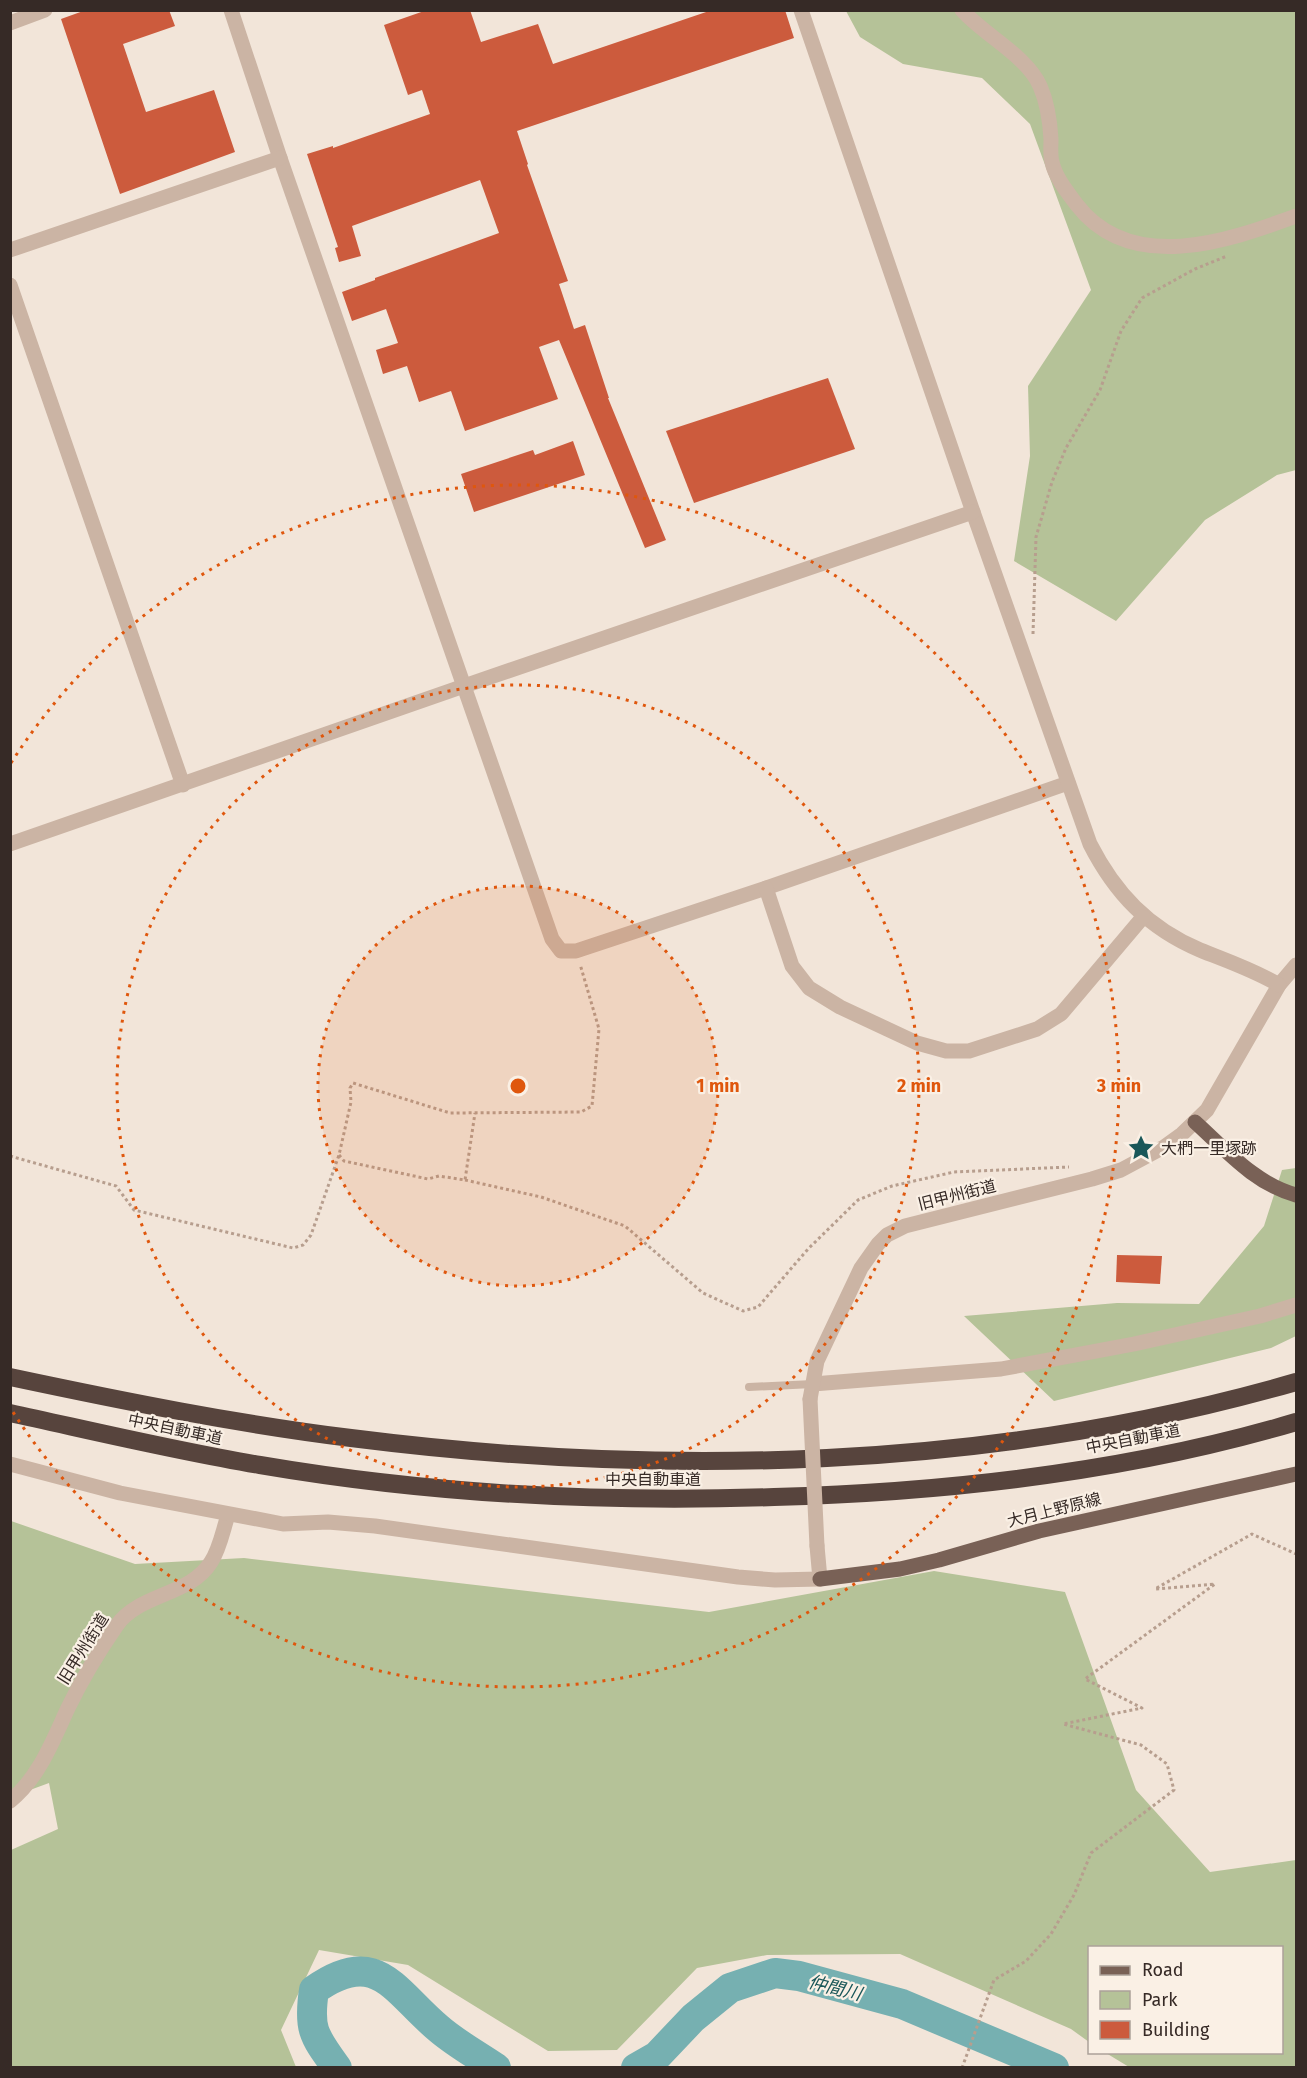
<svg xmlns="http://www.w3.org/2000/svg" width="1307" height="2078" font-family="'Fira Sans','Noto Sans JP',sans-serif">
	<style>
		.green { fill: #b5c298 }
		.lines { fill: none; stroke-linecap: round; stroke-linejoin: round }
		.river { stroke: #76b0b1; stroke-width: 30 }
		.building { fill: #cc5b3d }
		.path { stroke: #b79e8e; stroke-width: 3; stroke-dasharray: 3 3; stroke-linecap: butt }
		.service { stroke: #cbb4a4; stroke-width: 8 }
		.minor { stroke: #cbb4a4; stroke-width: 15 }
		.tertiary { stroke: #cbb4a4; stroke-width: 15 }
		.primary { stroke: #796156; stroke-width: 15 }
		.motorway { stroke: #57443d; stroke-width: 18 }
		.minor-bridge { stroke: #cbb4a4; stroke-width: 15 }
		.ring { fill: none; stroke: #df570d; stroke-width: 3; stroke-dasharray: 3 6 }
		.labels { text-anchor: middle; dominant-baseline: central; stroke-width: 4.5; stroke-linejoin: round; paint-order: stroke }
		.poi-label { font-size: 16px; fill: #362a26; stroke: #faf0e5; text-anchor: start }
		.street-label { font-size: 16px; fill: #362a26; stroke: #faf0e5 }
		.water-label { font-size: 18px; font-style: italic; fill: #1a5759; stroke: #faf0e5 }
		.centre { fill: #df570d; stroke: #faf0e5; stroke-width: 3 }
		.ring-label { font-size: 18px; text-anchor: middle; font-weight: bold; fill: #df570d; stroke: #faf0e5; stroke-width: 4.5; stroke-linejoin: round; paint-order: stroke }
	</style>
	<rect width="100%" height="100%" fill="#f2e5d9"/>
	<g class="green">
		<polygon points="846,11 1296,11 1296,470 1277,475 1205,520 1116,621 1014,561 1030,456 1028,386 1091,290 1030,124 982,78 903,64 860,37"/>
		<polygon points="1296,1168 1296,1336 1271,1348 1054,1401 964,1316 1117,1303 1199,1304 1264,1226 1282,1170"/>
		<polygon points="11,1521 135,1564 244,1558 709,1612 934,1571 1065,1592 1136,1790 1210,1872 1296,1860 1296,2067 1129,2067 1106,2053 1282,2052 1282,1948 1090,1948 1089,2042 1071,2029 900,1954 767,1955 697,1968 617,2050 548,2051 408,1965 319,1950 281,2030 296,2067 11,2067 11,1850 58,1829 49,1783 11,1797"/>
	</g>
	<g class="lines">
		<g class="river">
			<path d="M 337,2068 C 314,2036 308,2030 314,1990 C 377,1945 394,1991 438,2028 C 455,2043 477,2055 496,2068"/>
			<polyline points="636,2068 657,2056 693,2018 730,1988 775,1973 799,1976 902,2004 1054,2068"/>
		</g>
	</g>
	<g class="building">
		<polygon points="86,10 169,10 175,26 123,44 146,112 214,90 235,152 120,194 61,19"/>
		<polygon points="427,10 470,10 481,42 538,24 553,64 712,10 785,10 794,38 517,131 528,164 527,165 568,281 559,284 574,329 585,325 609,398 608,398 666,540 645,548 559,340 539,347 558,399 465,431 451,391 419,402 407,366 383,374 376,350 398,343 386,309 352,321 342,292 375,280 375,278 499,233 480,180 352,226 361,256 339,262 335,248 338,247 307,154 333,146 333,148 430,114 422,90 408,95 384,25"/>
		<polygon points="828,378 855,449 694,503 666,431"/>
		<polygon points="573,441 585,475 474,512 461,474 533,450 535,455"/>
		<polygon points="1117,1255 1162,1256 1160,1284 1116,1282"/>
	</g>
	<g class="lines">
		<g class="path">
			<polyline points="1033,634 1036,537 1052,482 1066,448 1100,390 1121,331 1142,298 1195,269 1227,256"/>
			<polyline points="339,1155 344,1161 428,1179 439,1176 465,1180 475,1113"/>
			<polyline points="10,1156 116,1186 134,1210 293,1248 303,1245 311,1235 339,1155 351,1102 350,1088 353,1083 450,1113 581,1112 592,1106 599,1029 580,964"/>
			<polyline points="465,1180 541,1197 625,1226 703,1293 743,1311 758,1307 808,1249 858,1200 892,1186 954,1172 1069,1167"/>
			<polyline points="962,2068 994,1980 1026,1961 1051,1934 1074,1895 1091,1853 1174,1790 1167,1764 1141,1745 1063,1724 1142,1708 1085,1679 1215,1584 1155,1589 1252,1534 1296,1554"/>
		</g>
		<polyline class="service" points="749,1387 813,1384"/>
		<g class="minor">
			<path d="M 962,10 C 984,35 1027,56 1040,86 C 1047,102 1050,122 1051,139 C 1051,147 1050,155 1052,162 C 1055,177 1068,193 1077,205 C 1131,275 1228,241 1296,216"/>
			<polyline points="813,1384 1001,1369 1134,1344 1260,1316 1296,1305"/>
			<polyline points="810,1399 817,1361 861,1268 878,1244 887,1235 905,1226 1092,1179 1121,1170 1164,1147 1182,1134 1207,1110 1279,985 1296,965"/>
			<polyline points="817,1546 820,1579"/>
			<path d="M 10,1801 C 39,1778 53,1740 68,1708 C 82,1679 99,1651 117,1625 C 140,1593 190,1596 211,1562 C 220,1548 223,1530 228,1515"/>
		</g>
		<g class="tertiary">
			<polyline points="231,10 280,158 552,939 561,951 576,951 766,888 1068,783"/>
			<path d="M 801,10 L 973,512 L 1090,844 C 1115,893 1148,928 1200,950 C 1227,961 1254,970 1279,985"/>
			<polyline points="10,23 45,10"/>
			<polyline points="10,250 280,158"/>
			<polyline points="10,285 183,785"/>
			<polyline points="10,844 464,686 973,512"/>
			<polyline points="766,888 792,966 809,988 840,1007 917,1043 946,1051 969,1051 1037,1029 1061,1014 1143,917"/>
			<polyline points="10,1464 120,1493 283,1524 328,1522 375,1526 738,1577 775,1580 820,1579"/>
		</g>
		<g class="primary">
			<path d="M 1195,1122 C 1226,1150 1255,1184 1296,1195"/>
			<polyline points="820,1579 900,1569 939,1560 1039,1531 1296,1474"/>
		</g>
		<g class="motorway">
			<path d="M 10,1377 C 123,1401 237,1424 351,1438 C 665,1478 991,1470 1296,1382"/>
			<path d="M 10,1413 C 93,1431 176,1451 260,1465 C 430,1494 602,1503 774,1497 C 949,1492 1128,1472 1296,1422"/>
		</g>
		<polyline class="minor-bridge" points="810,1399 817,1546"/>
	</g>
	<circle cx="518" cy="1086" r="200" fill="#df570d" fill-opacity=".12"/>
	<g class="ring">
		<circle cx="518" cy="1086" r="200"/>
		<circle cx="518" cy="1086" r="401"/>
		<path d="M11 763A601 601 0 1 1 11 1409"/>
	</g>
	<defs>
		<g id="sight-bare" transform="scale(2.07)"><path d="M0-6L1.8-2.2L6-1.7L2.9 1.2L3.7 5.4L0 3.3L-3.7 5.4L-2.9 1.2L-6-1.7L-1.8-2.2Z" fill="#1a5759" stroke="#faf0e5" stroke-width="2.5" paint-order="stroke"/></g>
	</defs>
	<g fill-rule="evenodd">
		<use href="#sight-bare" x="1141" y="1148"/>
	</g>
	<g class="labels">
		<g class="poi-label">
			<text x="1161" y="1148">大椚一里塚跡</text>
		</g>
		<g class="street-label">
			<text transform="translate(957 1195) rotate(-14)">旧甲州街道</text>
			<text transform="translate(175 1429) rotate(12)">中央自動車道</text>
			<text transform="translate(1133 1439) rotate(-11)">中央自動車道</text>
			<text x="653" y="1479">中央自動車道</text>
			<text transform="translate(1054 1510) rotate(-14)">大月上野原線</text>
			<text transform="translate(83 1649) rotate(-58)">旧甲州街道</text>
		</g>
		<g class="water-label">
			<text transform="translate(835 1988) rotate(14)">仲間川</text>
		</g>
	</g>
	<circle cx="518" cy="1086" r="9" class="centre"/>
	<g class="ring-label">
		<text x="718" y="1092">1 min</text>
		<text x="919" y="1092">2 min</text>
		<text x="1119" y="1092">3 min</text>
	</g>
	<rect width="1307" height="2078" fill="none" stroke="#362a26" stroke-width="24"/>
	<rect x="1088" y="1946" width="195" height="108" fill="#faf0e5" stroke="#aca199" stroke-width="1.5"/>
	<rect x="1100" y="1966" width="30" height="9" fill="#796156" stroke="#aca199" stroke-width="1.5"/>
	<text x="1142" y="1976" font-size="18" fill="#362a26">Road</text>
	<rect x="1100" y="1991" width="30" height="18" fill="#b5c298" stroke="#aca199" stroke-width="1.5"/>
	<text x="1142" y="2006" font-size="18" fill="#362a26">Park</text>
	<rect x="1100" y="2021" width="30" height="18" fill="#cc5b3d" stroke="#aca199" stroke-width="1.5"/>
	<text x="1142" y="2036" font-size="18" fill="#362a26">Building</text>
</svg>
